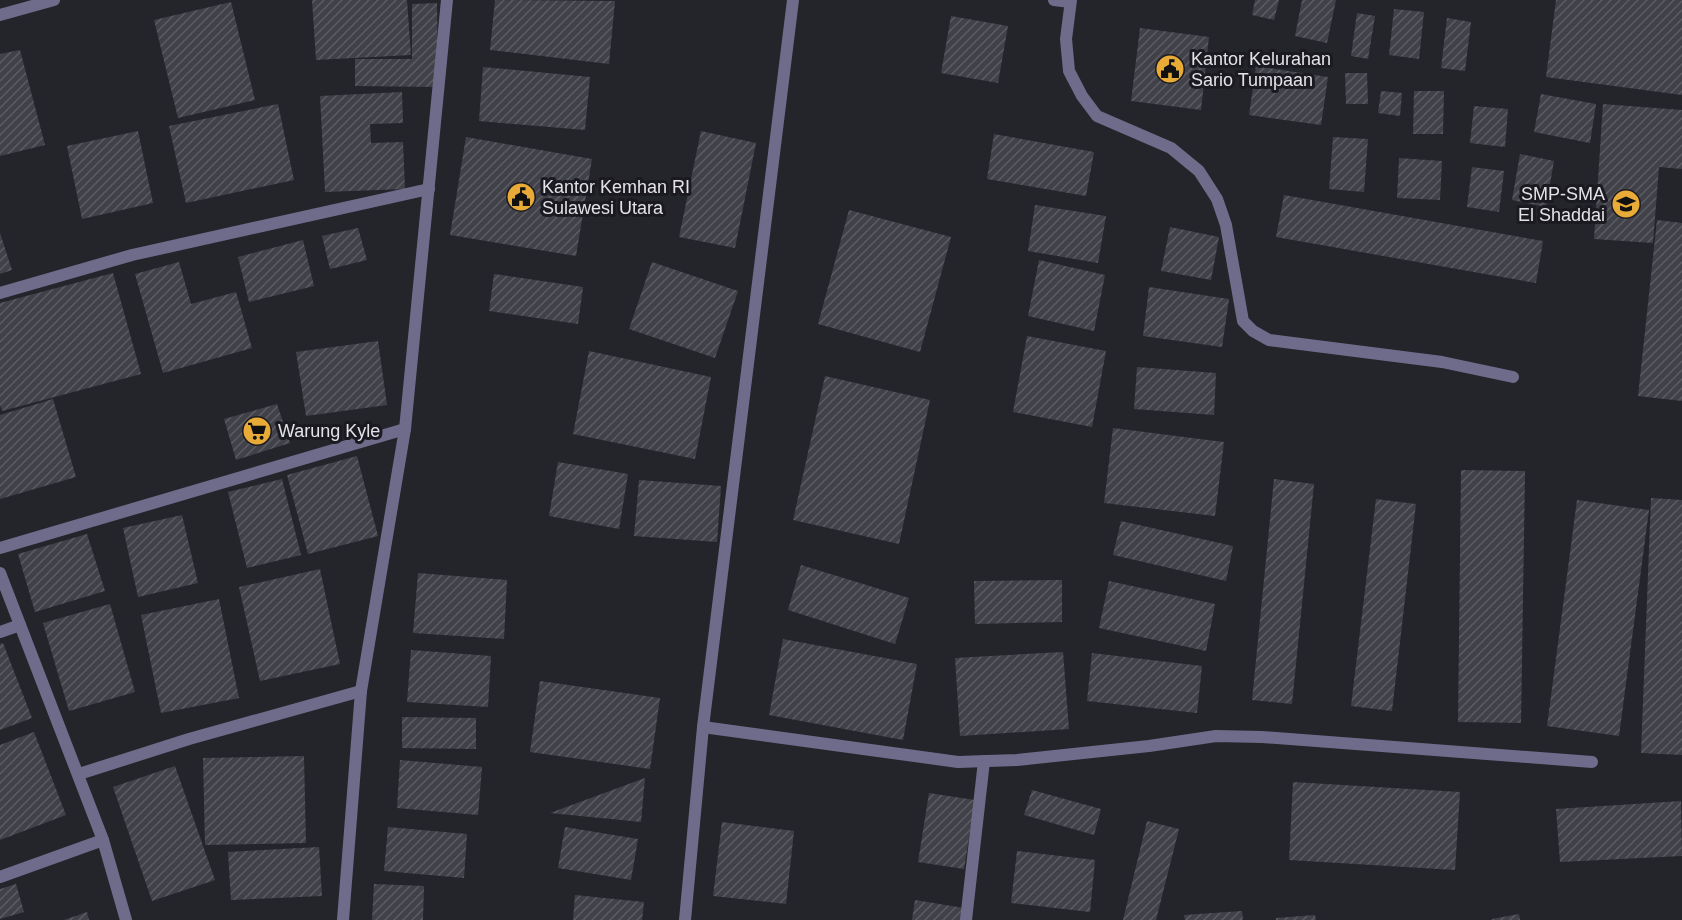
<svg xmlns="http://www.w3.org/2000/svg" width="1682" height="920" font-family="Arial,sans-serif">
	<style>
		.building { fill: url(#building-hatch) }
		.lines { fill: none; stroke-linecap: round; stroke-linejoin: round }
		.street { stroke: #6f6c8b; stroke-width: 12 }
		.labels { text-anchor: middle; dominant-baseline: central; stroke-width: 6; stroke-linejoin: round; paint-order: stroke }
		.poi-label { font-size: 18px; fill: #e2e2e7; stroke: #1b1a21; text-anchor: start }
	</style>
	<defs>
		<pattern id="building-hatch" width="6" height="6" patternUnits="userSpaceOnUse" patternTransform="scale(1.5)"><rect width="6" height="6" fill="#414149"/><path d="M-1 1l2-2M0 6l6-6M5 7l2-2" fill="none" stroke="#5c5c63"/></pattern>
	</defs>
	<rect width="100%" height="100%" fill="#24242b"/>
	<g class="building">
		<polygon points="312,0 407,0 411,55 316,60"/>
		<polygon points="495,0 615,1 609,64 490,50"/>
		<polygon points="1255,0 1279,0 1274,20 1252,15"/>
		<polygon points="1302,0 1336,0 1327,43 1295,36"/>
		<polygon points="1556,0 1682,0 1682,95 1546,77"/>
		<polygon points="231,2 255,100 178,118 154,20"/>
		<polygon points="437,3 438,87 355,86 355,59 412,59 412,4"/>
		<polygon points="1394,9 1424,12 1419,59 1389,55"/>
		<polygon points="1357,13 1375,16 1368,59 1351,56"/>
		<polygon points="951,16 1008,26 998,83 941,73"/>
		<polygon points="1447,18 1471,22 1465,71 1441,68"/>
		<polygon points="1140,28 1209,37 1201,110 1131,101"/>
		<polygon points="20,50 45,145 0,156 0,54"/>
		<polygon points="1256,66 1328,77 1321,125 1249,115"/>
		<polygon points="483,67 590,77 585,130 479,121"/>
		<polygon points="1345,73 1367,73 1368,104 1346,104"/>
		<polygon points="1381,91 1402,93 1400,116 1378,113"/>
		<polygon points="1414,91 1444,91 1443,134 1413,134"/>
		<polygon points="402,92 403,123 370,124 371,143 403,142 405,189 325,192 320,96"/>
		<polygon points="1541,94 1596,104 1590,143 1534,132"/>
		<polygon points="278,104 294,180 186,203 169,126"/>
		<polygon points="1603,104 1682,110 1682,169 1659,167 1653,243 1594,239"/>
		<polygon points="1474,106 1508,109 1505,147 1470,143"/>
		<polygon points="138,131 153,203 82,219 67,146"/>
		<polygon points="701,131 756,143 735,248 679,237"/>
		<polygon points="994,134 1094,152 1086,196 987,179"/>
		<polygon points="466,137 592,159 576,256 450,235"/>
		<polygon points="1333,137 1368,139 1364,192 1329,189"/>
		<polygon points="1520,154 1554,161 1546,207 1512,200"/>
		<polygon points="1399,158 1442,161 1440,200 1397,198"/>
		<polygon points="1472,167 1504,171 1499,212 1467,207"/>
		<polygon points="1284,195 1543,241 1536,283 1276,237"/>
		<polygon points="1035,205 1106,216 1098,263 1028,251"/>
		<polygon points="849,210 951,237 920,352 818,324"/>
		<polygon points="1657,220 1682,223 1682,401 1638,396"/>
		<polygon points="1170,227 1219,237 1211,280 1161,271"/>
		<polygon points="358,228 367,260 330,269 322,236"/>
		<polygon points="0,233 12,270 0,274"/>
		<polygon points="303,240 314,286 249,302 238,257"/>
		<polygon points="1039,260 1105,275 1094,331 1028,316"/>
		<polygon points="179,262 191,304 236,292 252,348 163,373 135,274"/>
		<polygon points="652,262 738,291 715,358 629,329"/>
		<polygon points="113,273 141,374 2,411 0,405 0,303"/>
		<polygon points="494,274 583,287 578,324 489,311"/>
		<polygon points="1149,287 1229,299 1222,347 1143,336"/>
		<polygon points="1027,336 1106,351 1092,427 1013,412"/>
		<polygon points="378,341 387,405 306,416 296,352"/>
		<polygon points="589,351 711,377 695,459 573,434"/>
		<polygon points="1137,367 1216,373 1214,415 1134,409"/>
		<polygon points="825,376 930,400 899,544 793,520"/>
		<polygon points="53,399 76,477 0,499 0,415"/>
		<polygon points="277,404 290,443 236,460 224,419"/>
		<polygon points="1113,428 1224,442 1215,516 1104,503"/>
		<polygon points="357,456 378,536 308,554 287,475"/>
		<polygon points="558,462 628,474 619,529 549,516"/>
		<polygon points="1461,470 1525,471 1521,723 1458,722"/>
		<polygon points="282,479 301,555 247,568 228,492"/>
		<polygon points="1274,479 1314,484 1292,704 1252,700"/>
		<polygon points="639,480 721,486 717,542 634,536"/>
		<polygon points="1651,498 1682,500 1682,755 1641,753"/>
		<polygon points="1376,499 1416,504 1392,711 1351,706"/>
		<polygon points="1577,500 1649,510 1619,736 1547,726"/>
		<polygon points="182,515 198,583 138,597 123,528"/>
		<polygon points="1121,521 1233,546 1226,581 1113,555"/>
		<polygon points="87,534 105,591 35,612 18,554"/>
		<polygon points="801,565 909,598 895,644 788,610"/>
		<polygon points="320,569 340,664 260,681 239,587"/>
		<polygon points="418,573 507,580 504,639 413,633"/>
		<polygon points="1062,580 1062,622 975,624 974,581"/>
		<polygon points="1109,581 1215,604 1206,651 1099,628"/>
		<polygon points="219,599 239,698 161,713 141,615"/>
		<polygon points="110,604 135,692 69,711 43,623"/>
		<polygon points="783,639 917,664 903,740 769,715"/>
		<polygon points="3,643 32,718 0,730 0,644"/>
		<polygon points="411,650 491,656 488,707 407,702"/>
		<polygon points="1063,652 1069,729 960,736 955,658"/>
		<polygon points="1092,653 1202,666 1197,713 1087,701"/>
		<polygon points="540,681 660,698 650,769 530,752"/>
		<polygon points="402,717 476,718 476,749 402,748"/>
		<polygon points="34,732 66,815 0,840 0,745"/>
		<polygon points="304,756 306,843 205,845 203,758"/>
		<polygon points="400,760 482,767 478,815 397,808"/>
		<polygon points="175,766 215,880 152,901 113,787"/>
		<polygon points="645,778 641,822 550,813"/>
		<polygon points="1293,782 1460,792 1455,870 1289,860"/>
		<polygon points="1032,790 1101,809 1094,835 1024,815"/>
		<polygon points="929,793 975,800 964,869 918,862"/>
		<polygon points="1681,801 1682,856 1560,862 1556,809"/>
		<polygon points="1147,821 1179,829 1156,920 1123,920"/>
		<polygon points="722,822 794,831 786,904 713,896"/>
		<polygon points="388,827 467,834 464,878 384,871"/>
		<polygon points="565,827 638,839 631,880 558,868"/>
		<polygon points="319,847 322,896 231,900 228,852"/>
		<polygon points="1017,851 1095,860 1090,912 1011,903"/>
		<polygon points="16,884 24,912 0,919 0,889"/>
		<polygon points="374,884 424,886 423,920 372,920"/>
		<polygon points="575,895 644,902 642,920 573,920"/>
		<polygon points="915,900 964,908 962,920 912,920"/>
		<polygon points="1242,911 1243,920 1185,920 1184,915"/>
		<polygon points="87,912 89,920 64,920"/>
		<polygon points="1519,914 1520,920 1492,920 1492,919"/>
		<polygon points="1315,915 1316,920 1276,920 1276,918"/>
	</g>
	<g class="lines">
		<g class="street">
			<polyline points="1054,0 1070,2"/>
			<polyline points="1071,0 1066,39 1069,71 1082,96 1097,116 1171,148 1199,171 1217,199 1226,225 1243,321 1253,331 1269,340 1442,362 1513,377"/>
			<polyline points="0,15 54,0"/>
			<polyline points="0,293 132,255 429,189"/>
			<polyline points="0,548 405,429"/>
			<polyline points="0,573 103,840 126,920"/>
			<polyline points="0,632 20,625"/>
			<polyline points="703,727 958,762 1017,760 1149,746 1216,736 1262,737 1592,762"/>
			<polyline points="79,774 189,739 361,691"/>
			<polyline points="0,877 103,840"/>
			<polyline points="343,920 361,691 405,429 447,0"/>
			<polyline points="685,920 703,727 793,0"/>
			<polyline points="966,920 984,761"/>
		</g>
	</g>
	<defs>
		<g id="civic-disc" transform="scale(1.5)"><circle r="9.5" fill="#e8ab37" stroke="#1b1a21"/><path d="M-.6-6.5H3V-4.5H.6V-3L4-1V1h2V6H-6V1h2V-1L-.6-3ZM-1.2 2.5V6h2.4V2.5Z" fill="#111"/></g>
		<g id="school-disc" transform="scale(1.5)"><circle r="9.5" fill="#e8ab37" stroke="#1b1a21"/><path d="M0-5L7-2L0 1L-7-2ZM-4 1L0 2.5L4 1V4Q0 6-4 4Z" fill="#111"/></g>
		<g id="supermarket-disc" transform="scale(1.5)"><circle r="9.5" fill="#e8ab37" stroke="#1b1a21"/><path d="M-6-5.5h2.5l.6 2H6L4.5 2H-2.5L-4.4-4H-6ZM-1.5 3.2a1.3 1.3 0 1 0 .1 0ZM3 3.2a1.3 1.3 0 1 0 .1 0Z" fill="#111"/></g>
	</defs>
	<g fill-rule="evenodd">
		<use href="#civic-disc" x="1170" y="69"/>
		<use href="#civic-disc" x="521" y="197"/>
		<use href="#school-disc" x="1626" y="204"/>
		<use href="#supermarket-disc" x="257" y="431"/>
	</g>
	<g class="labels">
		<g class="poi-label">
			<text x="1191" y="59">Kantor Kelurahan<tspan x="1191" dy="21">Sario Tumpaan</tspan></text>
			<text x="542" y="187">Kantor Kemhan RI<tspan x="542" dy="21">Sulawesi Utara</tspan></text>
			<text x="1605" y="194" text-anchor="end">SMP-SMA<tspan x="1605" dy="21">El Shaddai</tspan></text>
			<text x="278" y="431">Warung Kyle</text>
		</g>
	</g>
</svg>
